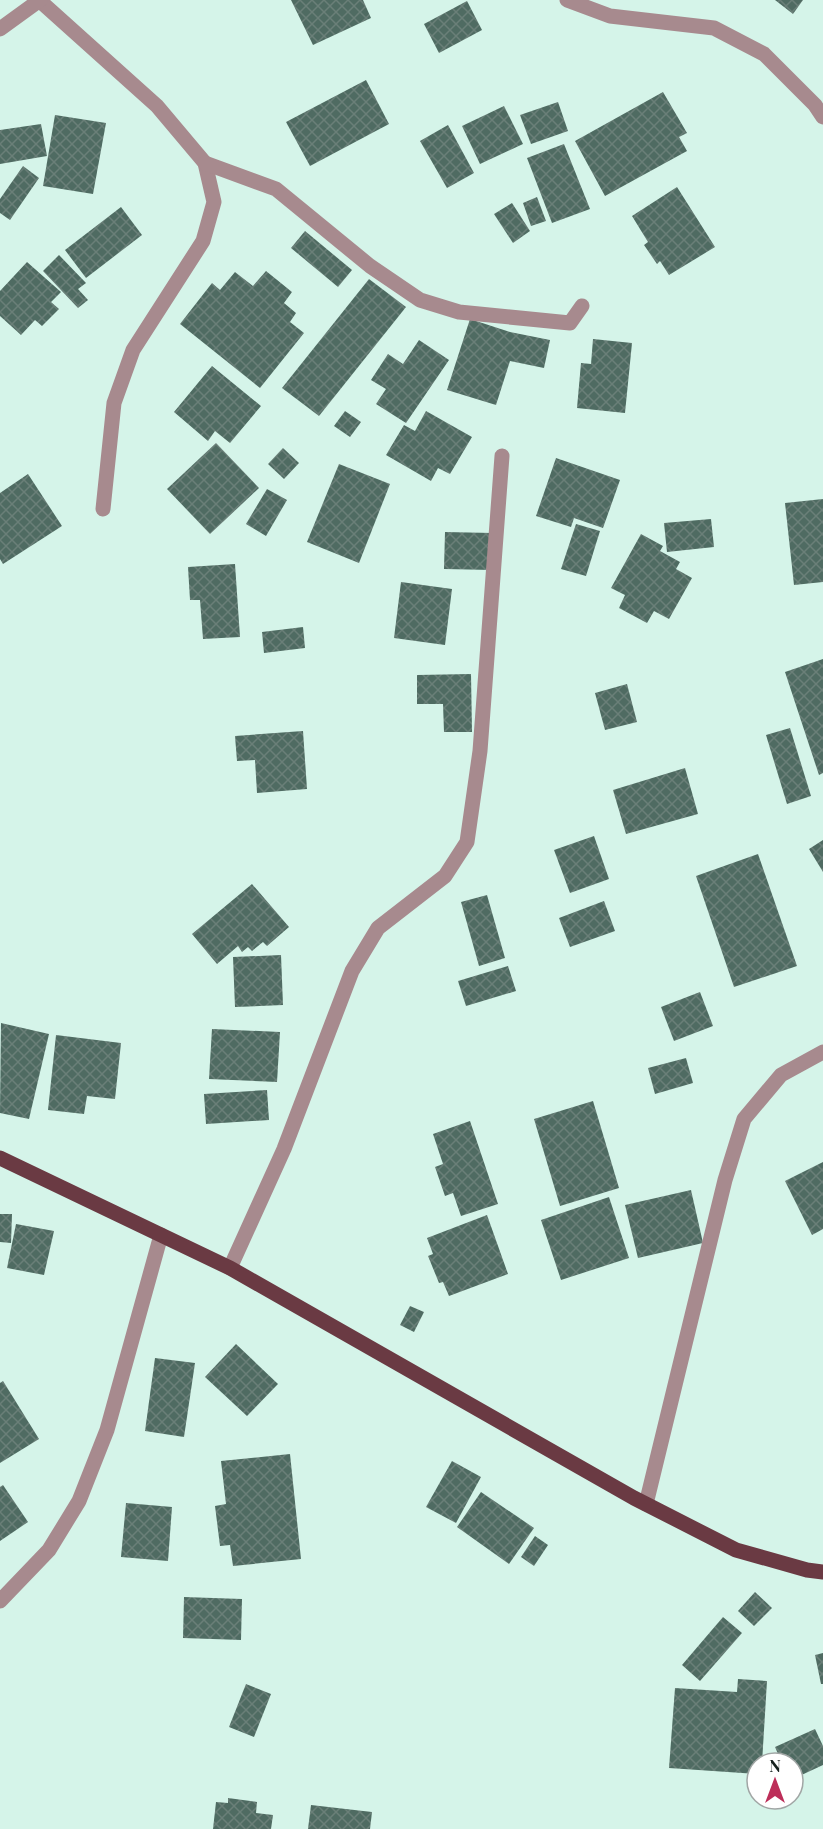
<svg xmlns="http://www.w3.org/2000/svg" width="823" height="1829" font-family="'Playfair Display',serif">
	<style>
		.building { fill: url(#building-cross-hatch) }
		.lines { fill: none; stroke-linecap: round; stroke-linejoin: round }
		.minor { stroke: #a78a8e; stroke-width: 15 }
		.major { stroke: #6a3a43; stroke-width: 15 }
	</style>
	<defs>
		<pattern id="building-cross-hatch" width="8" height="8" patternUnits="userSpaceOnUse" patternTransform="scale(1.5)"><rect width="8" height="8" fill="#4f6b62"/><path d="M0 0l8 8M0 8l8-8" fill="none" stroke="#6a7f78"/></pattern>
	</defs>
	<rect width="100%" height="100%" fill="#d5f4e9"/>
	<g class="building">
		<polygon points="291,0 363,0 371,18 313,45"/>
		<polygon points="775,0 803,0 793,14"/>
		<polygon points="467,1 482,30 439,53 424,24"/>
		<polygon points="366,80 389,124 310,166 286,122"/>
		<polygon points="663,92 687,133 679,137 687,151 605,196 575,141"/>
		<polygon points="558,102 568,131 531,144 520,115"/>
		<polygon points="504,106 523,144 480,164 462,126"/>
		<polygon points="55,115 106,123 93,194 43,186"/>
		<polygon points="41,124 47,156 0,164 0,130"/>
		<polygon points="448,125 474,173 447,188 420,141"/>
		<polygon points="564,144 590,209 552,223 527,158"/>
		<polygon points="23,166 39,178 10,220 0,213 0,199"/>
		<polygon points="677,187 715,247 669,275 660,261 657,264 644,245 648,242 632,216"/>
		<polygon points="537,197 546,221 531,226 523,203"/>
		<polygon points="512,203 530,231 513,243 494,214"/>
		<polygon points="121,207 142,235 86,278 65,250"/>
		<polygon points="305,231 352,270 338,287 291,248"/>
		<polygon points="59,255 86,283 78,289 88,300 78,308 43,271"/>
		<polygon points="27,262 61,292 51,302 59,309 42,326 35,320 21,335 0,316 0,291"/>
		<polygon points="266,271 292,292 284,303 296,313 290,322 304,333 260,388 180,324 212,283 220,290 235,272 253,286"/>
		<polygon points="369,279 406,307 319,416 282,388"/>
		<polygon points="470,319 510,332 550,340 544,368 510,361 496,405 447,390"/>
		<polygon points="593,339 632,343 625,413 577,408 581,363 591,364"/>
		<polygon points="419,340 449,360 406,423 376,404 386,389 371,380 388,354 403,364"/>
		<polygon points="212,366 261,406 230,443 215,431 208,441 174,412"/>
		<polygon points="345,411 361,422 350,437 334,426"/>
		<polygon points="426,411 472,437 450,474 438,468 431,481 386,455 404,425 415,431"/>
		<polygon points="216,443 259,488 210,534 167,489"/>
		<polygon points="283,448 299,463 284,479 268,464"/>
		<polygon points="556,458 620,480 603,528 574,518 571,527 536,516"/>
		<polygon points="339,464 390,484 359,563 307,542"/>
		<polygon points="28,474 62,526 3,564 0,559 0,493"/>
		<polygon points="267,489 287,500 266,536 246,524"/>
		<polygon points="823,499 823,582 794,585 785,503"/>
		<polygon points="711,519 714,547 667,552 664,523"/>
		<polygon points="576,524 600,531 586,576 561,569"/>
		<polygon points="445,532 493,533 492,570 444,569"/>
		<polygon points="641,534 663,546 660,551 680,562 676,569 692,578 669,619 654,611 647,623 619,608 625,595 611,588"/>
		<polygon points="235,564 240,637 203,639 200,600 190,600 188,567"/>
		<polygon points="401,582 452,589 445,645 394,638"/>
		<polygon points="303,627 305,648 264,653 262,632"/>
		<polygon points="823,659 823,773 819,775 785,672"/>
		<polygon points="471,674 472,732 444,732 443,704 417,704 417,675"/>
		<polygon points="627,684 637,722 605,730 595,693"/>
		<polygon points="790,728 811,796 787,804 766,735"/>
		<polygon points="303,731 307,789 257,793 255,760 237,761 235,736"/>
		<polygon points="685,768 698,814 626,834 613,790"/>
		<polygon points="594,836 609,879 570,893 554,850"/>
		<polygon points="823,840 823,872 809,849"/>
		<polygon points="758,854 797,966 734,987 696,876"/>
		<polygon points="252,884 289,927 267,946 263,942 252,951 248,947 242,952 238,946 217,964 192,934"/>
		<polygon points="487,895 505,958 479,966 461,902"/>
		<polygon points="604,901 615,931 570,947 559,918"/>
		<polygon points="281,955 283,1005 235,1007 233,957"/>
		<polygon points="508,966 516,991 466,1006 458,981"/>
		<polygon points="700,992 713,1026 674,1041 661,1007"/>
		<polygon points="1,1023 49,1034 29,1119 0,1113"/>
		<polygon points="212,1029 280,1032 277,1082 209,1079"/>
		<polygon points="56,1035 121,1043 115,1099 87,1096 84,1114 48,1110"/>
		<polygon points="686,1058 693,1083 655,1094 648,1068"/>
		<polygon points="267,1090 269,1120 206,1124 204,1094"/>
		<polygon points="593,1101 619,1188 560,1206 534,1119"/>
		<polygon points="470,1121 498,1204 461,1216 453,1193 445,1196 435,1167 443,1164 433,1134"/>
		<polygon points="823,1162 823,1229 812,1235 785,1181"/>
		<polygon points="691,1190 703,1243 638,1258 625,1205"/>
		<polygon points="609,1197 629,1258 561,1280 541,1220"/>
		<polygon points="0,1214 12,1214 11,1243 0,1242"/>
		<polygon points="487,1215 508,1274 449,1296 443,1282 439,1283 428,1256 433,1254 427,1238"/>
		<polygon points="16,1224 54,1231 44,1275 7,1268"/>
		<polygon points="410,1306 424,1312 414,1332 400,1325"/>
		<polygon points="236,1344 278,1384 247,1416 205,1377"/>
		<polygon points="155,1358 195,1363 184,1437 145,1431"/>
		<polygon points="3,1381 39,1439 0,1463 0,1383"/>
		<polygon points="290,1454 301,1559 233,1566 230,1545 220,1546 215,1506 226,1504 221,1461"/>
		<polygon points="452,1461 481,1477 456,1523 426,1507"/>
		<polygon points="3,1485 28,1522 0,1541 0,1487"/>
		<polygon points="481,1492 534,1528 509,1564 457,1527"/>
		<polygon points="126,1503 172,1507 168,1561 121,1557"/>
		<polygon points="535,1536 548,1545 534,1566 521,1557"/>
		<polygon points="755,1592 772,1608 754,1626 738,1611"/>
		<polygon points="184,1597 242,1599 241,1640 183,1638"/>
		<polygon points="723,1617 742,1633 700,1681 682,1665"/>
		<polygon points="823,1653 823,1684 821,1684 815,1655"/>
		<polygon points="738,1679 767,1681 762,1763 757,1763 757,1774 669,1768 675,1688 737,1692"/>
		<polygon points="246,1684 271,1694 254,1737 229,1727"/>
		<polygon points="815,1729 823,1746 823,1765 793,1779 793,1763 782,1763 775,1747"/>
		<polygon points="228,1798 257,1802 256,1813 273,1815 271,1829 213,1829 216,1802 228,1803"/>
		<polygon points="311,1805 372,1812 370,1829 308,1829"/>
	</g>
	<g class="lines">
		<g class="minor">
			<polyline points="567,0 610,16 714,28 764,54 815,105 823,117"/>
			<polyline points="40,1 157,106 205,163 214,202 203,241 133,350 114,403 103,509"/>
			<polyline points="0,29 40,0"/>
			<polyline points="205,163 276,189 370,266 420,300 459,312 570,323 582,306"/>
			<polyline points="230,1268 284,1149 352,971 378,928 445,876 467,842 480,751 502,456"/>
			<polyline points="646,1504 725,1180 744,1119 781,1075 823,1052"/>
			<polyline points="0,1601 49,1550 79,1501 107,1430 161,1235"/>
		</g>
		<polyline class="major" points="0,1158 230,1268 634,1498 736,1550 807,1570 823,1572"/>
	</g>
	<g transform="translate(775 1781)"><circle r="28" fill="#ffffff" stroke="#a1a6a5" stroke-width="1.5"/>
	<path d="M0-4.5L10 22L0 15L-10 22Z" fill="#bd2e59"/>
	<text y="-9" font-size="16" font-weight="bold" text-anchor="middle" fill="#15201d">N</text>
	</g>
</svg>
